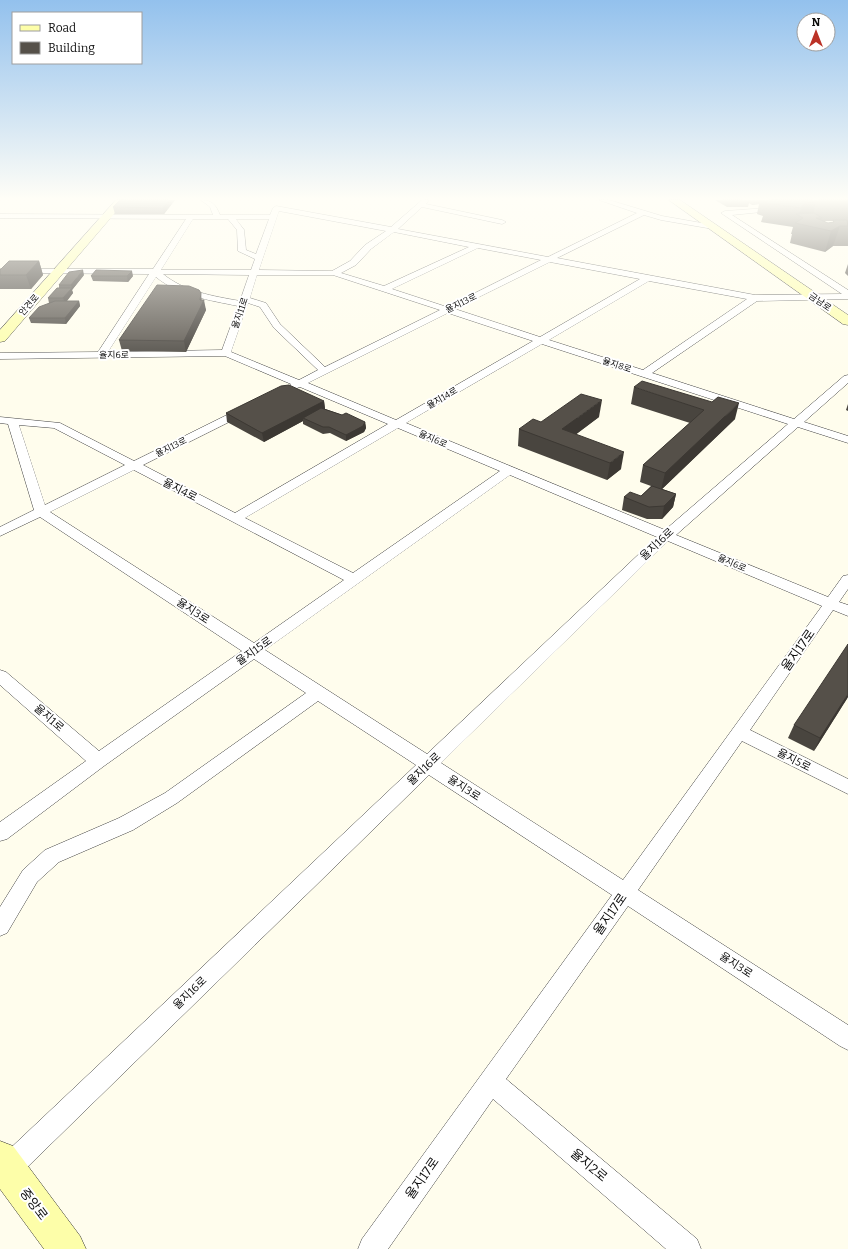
<svg xmlns="http://www.w3.org/2000/svg" width="848" height="1249" font-family="Bitter,'Noto Sans KR',serif">
	<style>
		.lines { fill: none; stroke-linecap: round; stroke-linejoin: round }
		.street-casing { stroke: #404040; stroke-width: 1 }
		.secondary-casing { stroke: #2f2f2f; stroke-width: 1 }
		.street { fill: #fff; fill-rule: evenodd }
		.secondary { fill: #fdfea9; fill-rule: evenodd }
		.wall { fill: #49453f; fill-rule: evenodd }
		.shaded-wall { fill: #3c3833 }
		.building { fill: #555049; stroke: #3c3833 }
		.labels { text-anchor: middle; dominant-baseline: central; stroke-width: 4; stroke-linejoin: round; paint-order: stroke }
		.far-street-label { font-size: 9px; fill: #0d0d0d; stroke: #fff }
		.street-label { font-size: 11px; fill: #0d0d0d; stroke: #fff }
		.near-street-label { font-size: 13px; fill: #0d0d0d; stroke: #fff }
	</style>
	<rect width="100%" height="100%" fill="#fffded"/>
	<g class="lines">
		<g class="street-casing">
			<path id="street" d="M 201,200 C 212,200 216,205 220,215 L 270,215 L 273,208 L 276,206 L 391,227 L 422,200 L 429,200 L 426,204 L 502,220 L 506,222 L 502,224 L 422,207 L 398,229 L 548,257 L 637,213 L 599,200 L 609,200 L 662,216 L 713,225 L 717,227 L 713,229 L 661,220 L 644,215 L 557,258 L 755,295 L 842,294 L 721,213 L 725,211 L 781,207 L 772,200 L 780,200 L 791,207 L 791,209 L 732,215 L 848,290 L 848,299 L 757,301 L 652,373 L 794,419 L 844,376 L 848,375 L 848,383 L 804,422 L 848,436 L 848,443 L 798,427 L 676,535 L 828,597 L 843,576 L 848,575 L 848,589 L 839,602 L 848,605 L 848,616 L 833,610 L 750,730 L 848,779 L 848,794 L 742,741 L 638,890 L 848,1025 L 848,1050 L 840,1046 L 628,906 L 506,1079 L 697,1239 L 701,1249 L 666,1249 L 493,1099 L 388,1249 L 358,1249 L 362,1239 L 612,895 L 429,775 L 9,1185 L 0,1189 L 0,1158 L 416,765 L 318,701 L 177,803 L 133,830 L 59,862 L 37,882 L 7,933 L 0,936 L 0,907 L 23,870 L 45,850 L 119,818 L 165,793 L 306,693 L 254,659 L 104,766 L 7,839 L 0,841 L 0,822 L 86,761 L 0,685 L 0,670 L 6,672 L 99,751 L 242,651 L 40,517 L 0,536 L 0,527 L 34,510 L 8,424 L 0,423 L 0,417 L 60,423 L 134,461 L 241,408 L 249,408 L 250,410 L 249,412 L 143,465 L 235,513 L 388,424 L 300,387 L 294,389 L 290,388 L 289,386 L 291,384 L 225,356 L 0,359 L 0,353 L 98,352 L 149,274 L 0,273 L 0,269 L 153,269 L 186,219 L 0,218 L 0,214 L 213,215 L 210,207 ZM 279,211 L 386,231 L 365,245 L 350,261 L 332,271 L 259,270 ZM 193,219 L 228,219 L 237,230 L 238,251 L 255,259 L 251,270 L 161,270 ZM 236,219 L 269,219 L 256,254 L 246,250 L 244,230 ZM 394,232 L 469,247 L 384,286 L 341,273 L 356,265 L 371,249 ZM 478,248 L 541,260 L 447,307 L 392,289 ZM 550,262 L 640,279 L 540,337 L 455,309 ZM 163,274 L 249,275 L 240,301 C 213,296 185,292 163,274 ZM 257,275 L 333,275 L 440,310 L 325,367 L 280,324 L 266,303 L 250,298 ZM 156,277 C 179,296 209,300 238,306 L 222,350 L 108,352 ZM 649,281 L 747,299 L 643,370 L 549,340 ZM 248,303 L 260,307 L 274,328 L 318,370 L 299,380 L 231,352 ZM 448,313 L 533,341 L 396,420 L 308,383 ZM 542,344 L 788,424 L 665,530 L 406,423 ZM 19,425 L 54,428 L 125,465 L 45,505 ZM 398,428 L 500,471 L 353,573 L 245,518 ZM 134,470 L 344,580 L 254,643 L 50,512 ZM 510,475 L 657,537 L 427,754 L 265,650 ZM 668,541 L 822,606 L 623,880 L 441,763 Z"/>
		</g>
		<g class="secondary-casing">
			<g id="secondary">
				<polygon points="116,200 126,200 5,341 0,342 0,330"/>
				<polygon points="669,200 680,200 848,315 848,325 843,324"/>
				<polygon points="0,1141 13,1146 80,1236 86,1249 44,1249 0,1189"/>
			</g>
		</g>
		<use href="#street" class="street"/>
		<use href="#secondary" class="secondary"/>
	</g>
	<g class="wall">
		<polygon points="120,200 175,200 164,214 115,214 113,207"/>
		<path d="M 715,200 L 848,200 L 848,246 L 833,246 L 825,252 L 790,243 L 792,234 L 791,234 L 793,227 L 761,222 L 763,216 L 757,214 L 759,204 L 752,205 L 749,203 L 748,207 L 727,207 ZM 823,221 L 833,221 L 833,222 L 828,223 Z"/>
		<polygon points="39,261 43,275 31,289 0,289 0,269"/>
		<polygon points="848,264 848,276 845,273"/>
		<polygon points="84,275 72,290 73,293 67,301 79,301 80,306 66,324 31,323 29,318 49,303 48,298 59,288 59,285"/>
		<polygon points="91,276 133,276 128,282 93,281"/>
		<polygon points="202,300 206,310 186,352 122,351 119,340"/>
		<polygon points="634,387 735,419 662,489 676,494 673,507 662,519 647,519 622,510 624,497 641,496 651,486 640,482 643,465 690,423 631,404"/>
		<polygon points="324,401 325,409 342,415 365,422 366,428 364,432 346,441 330,433 323,434 303,424 303,421 264,442 227,422 226,413"/>
		<polygon points="848,404 848,411 846,410"/>
		<polygon points="599,417 576,434 621,469 607,480 518,446 519,429 541,422"/>
		<polygon points="848,697 814,751 788,738 794,725"/>
	</g>
	<g class="shaded-wall">
		<polygon points="169,200 175,200 164,214 163,208"/>
		<polygon points="753,200 760,200 759,204 752,205"/>
		<polygon points="816,202 811,221 803,218 799,215 801,208 804,203"/>
		<polygon points="840,226 833,246 825,252 831,231"/>
		<polygon points="39,261 43,275 31,289 26,275"/>
		<polygon points="83,270 84,275 72,290 73,293 65,303 63,298 72,288 71,285"/>
		<polygon points="132,271 133,276 128,282 127,276"/>
		<polygon points="201,293 202,304 204,300 206,310 186,352 184,341 200,300"/>
		<polygon points="79,301 80,306 66,324 65,318"/>
		<polygon points="602,400 599,417 562,445 562,429"/>
		<polygon points="324,401 325,409 303,418 303,421 264,442 262,433"/>
		<polygon points="739,403 735,419 661,490 665,473"/>
		<polygon points="365,422 366,428 364,432 346,441 346,435"/>
		<polygon points="624,452 621,469 607,480 610,463"/>
		<polygon points="676,494 673,507 662,519 664,506"/>
		<polygon points="848,694 848,697 814,751 820,738"/>
	</g>
	<g class="building">
		<polygon points="120,200 169,200 163,208 113,207"/>
		<polygon points="723,200 743,200 749,203 728,203"/>
		<polygon points="768,200 813,200 816,202 804,203 801,208 766,203"/>
		<polygon points="818,200 848,200 848,201 823,201"/>
		<polygon points="814,213 822,218 816,218 828,223 834,222 833,220 847,220 848,226 840,226 831,231 795,223 803,218 796,214"/>
		<polygon points="9,261 39,261 26,275 0,275 0,270"/>
		<polygon points="83,270 71,285 59,285 69,272"/>
		<polygon points="96,270 132,271 127,276 91,276"/>
		<polygon points="157,285 189,286 199,290 201,293 200,300 204,300 184,341 119,340"/>
		<polygon points="57,288 72,288 63,298 48,298"/>
		<polygon points="55,301 79,301 65,318 29,318 39,307"/>
		<polygon points="642,381 712,402 718,397 739,403 665,473 643,465 704,410 634,387"/>
		<polygon points="289,385 324,401 262,433 226,413 281,386"/>
		<polygon points="581,394 602,400 562,429 624,452 610,463 519,429 533,419 541,422"/>
		<polygon points="321,408 342,415 346,413 365,422 363,426 346,435 329,427 323,427 303,418"/>
		<polygon points="652,486 676,494 664,506 649,507 624,497 630,492 641,496"/>
		<polygon points="848,644 848,694 820,738 794,725"/>
	</g>
	<linearGradient id="sky" x2="0" y2="1"><stop stop-color="#93c1ed"/><stop offset="0.53" stop-color="#fffef7"/><stop offset="1" stop-color="#fffef7" stop-opacity="0"/></linearGradient>
	<rect width="848" height="375" fill="url(#sky)"/>
	<g class="labels">
		<g class="far-street-label">
			<text transform="translate(820 302) rotate(35)">금남로</text>
			<text transform="translate(461 303) rotate(-26)">율지13로</text>
			<text transform="translate(29 305) rotate(-49)">안견로</text>
			<text transform="translate(240 313) rotate(-71)">율지11로</text>
			<text transform="translate(114 355) rotate(-1)">율지6로</text>
			<text transform="translate(617 365) rotate(18)">율지8로</text>
			<text transform="translate(442 398) rotate(-30)">율지14로</text>
			<text transform="translate(433 439) rotate(23)">율지6로</text>
			<text transform="translate(171 447) rotate(-26)">율지13로</text>
			<text transform="translate(732 563) rotate(23)">율지6로</text>
		</g>
		<g class="street-label">
			<text transform="translate(180 490) rotate(27)">율지4로</text>
			<text transform="translate(657 544) rotate(-43)">율지16로</text>
			<text transform="translate(193 611) rotate(33)">율지3로</text>
			<text transform="translate(254 651) rotate(-35)">율지15로</text>
			<text transform="translate(49 718) rotate(41)">율지1로</text>
			<text transform="translate(794 760) rotate(27)">율지5로</text>
			<text transform="translate(424 769) rotate(-44)">율지16로</text>
			<text transform="translate(464 788) rotate(33)">율지3로</text>
			<text transform="translate(736 965) rotate(33)">율지3로</text>
			<text transform="translate(190 993) rotate(-44)">율지16로</text>
		</g>
		<g class="near-street-label">
			<text transform="translate(798 650) rotate(-55)">율지17로</text>
			<text transform="translate(610 914) rotate(-55)">율지17로</text>
			<text transform="translate(589 1165) rotate(40)">율지2로</text>
			<text transform="translate(422 1178) rotate(-55)">율지17로</text>
			<text transform="translate(34 1204) rotate(53)">중앙로</text>
		</g>
	</g>
	<rect x="12" y="12" width="130" height="52" fill="#ffffff" stroke="#9e9e9e"/>
	<rect x="20" y="25" width="20" height="6" fill="#fdfea9" stroke="#9e9e9e"/>
	<text x="48" y="32" font-size="12" fill="#0d0d0d">Road</text>
	<rect x="20" y="42" width="20" height="12" fill="#555049" stroke="#9e9e9e"/>
	<text x="48" y="52" font-size="12" fill="#0d0d0d">Building</text>
	<g transform="translate(816 32)"><circle r="19" fill="#ffffff" stroke="#9e9e9e"/>
	<path d="M0-3L7 15L0 10L-7 15Z" fill="#bb3227"/>
	<text y="-6" font-size="11" font-weight="bold" text-anchor="middle" fill="#0d0d0d">N</text>
	</g>
</svg>
